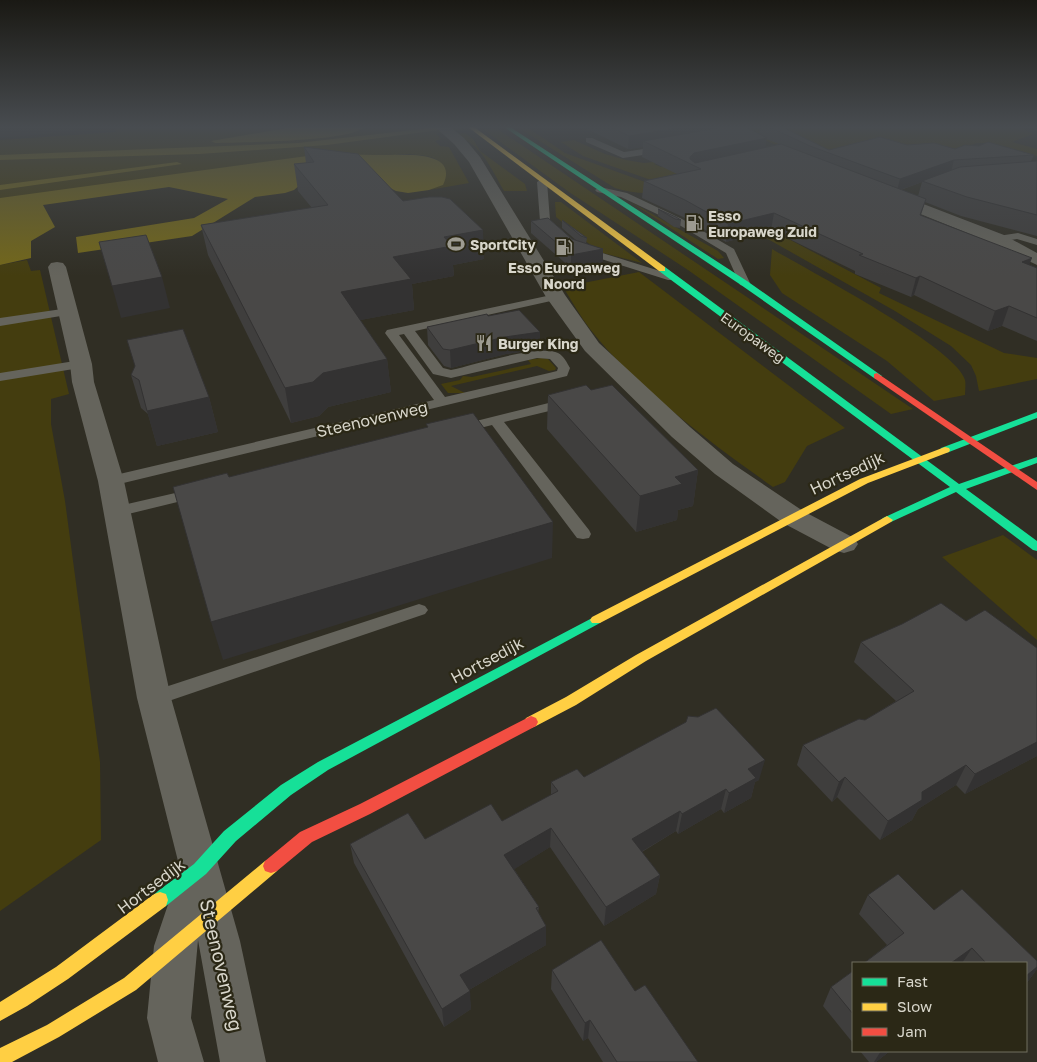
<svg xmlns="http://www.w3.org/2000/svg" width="1037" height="1062" font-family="'Golos Text',sans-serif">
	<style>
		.green { fill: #443d0f }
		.water { fill: #746819 }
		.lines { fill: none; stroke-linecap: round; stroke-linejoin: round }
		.lane { fill: #65645c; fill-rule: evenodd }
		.street { fill: #65645c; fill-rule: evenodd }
		.fast { fill: #16e098; fill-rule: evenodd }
		.slow { fill: #ffcf43; fill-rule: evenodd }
		.jam { fill: #f24e42; fill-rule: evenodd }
		.wall { fill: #3f3e3d; fill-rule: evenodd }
		.shaded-wall { fill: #333232 }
		.building { fill: #494847; stroke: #333232 }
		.labels { text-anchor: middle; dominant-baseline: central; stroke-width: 4.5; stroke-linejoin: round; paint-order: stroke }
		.far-poi-label { font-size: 14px; font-weight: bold; fill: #d8d6cb; stroke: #2b2816; text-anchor: start }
		.far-street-label { font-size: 14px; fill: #d8d6cb; stroke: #2b2816 }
		.street-label { font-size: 16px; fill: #d8d6cb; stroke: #2b2816 }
		.near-street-label { font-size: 19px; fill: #d8d6cb; stroke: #2b2816 }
	</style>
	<rect width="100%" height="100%" fill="#302e24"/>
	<g class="green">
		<path d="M 116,127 L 479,127 L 436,133 L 441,139 L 435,141 L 440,146 L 449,147 L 469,183 L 429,190 L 443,185 C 443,179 444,170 442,165 C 437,154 413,155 403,154 L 0,204 L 0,140 L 116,132 Z"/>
		<path d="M 517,127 L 527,127 L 565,153 L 670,191 C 650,194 634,194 615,188 Z"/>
		<polygon points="738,127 1019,127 1033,134 1012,142 1037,149 1037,156 986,143 977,143 953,150 824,163 764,140"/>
		<polygon points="496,128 913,409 891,414 688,270 569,192 484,130"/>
		<path d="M 465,133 L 473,139 L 480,151 L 525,184 L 527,191 L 504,191 C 494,174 486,154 469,142 C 465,139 460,138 456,134 Z"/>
		<polygon points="574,140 605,154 626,160 644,163 672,160 654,164 661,167 671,165 747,217 881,288 879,293 1004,353 1037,358 1037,379 979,391 976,376 971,365 951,346 895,311 685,192 583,156 561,142"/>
		<polygon points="629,201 718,251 724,258 718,259"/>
		<polygon points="555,202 561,202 642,263 599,252 556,217"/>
		<path d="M 772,249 C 806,269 957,348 965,380 C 966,384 965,391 965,395 L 934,401 L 887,361 L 782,293 L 770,275 Z"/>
		<polygon points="27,260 31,271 40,270 69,394 51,399 51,424 65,501 100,762 101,840 0,911 0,265"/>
		<path d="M 639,272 L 845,428 L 807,446 L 785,482 L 773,487 C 710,442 638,390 590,329 C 580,316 572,301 563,287 Z"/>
		<polygon points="541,358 548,359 556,368 555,370 549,371 537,366 451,386 465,393 448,393 441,384 460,380 463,376 472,377 531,364 528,360"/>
		<polygon points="1003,535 1037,560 1037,640 942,557"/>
	</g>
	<g class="water">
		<path d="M 293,127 L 364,127 C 350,142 241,142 215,143 L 211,141 Z"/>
		<polygon points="439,127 461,127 327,145 199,154 0,160 0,155 298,143"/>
		<path d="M 329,153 C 344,154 360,155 376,155 C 395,156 461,147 443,185 L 429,190 L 408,193 L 396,191 L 380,183 L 301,184 L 294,190 L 285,193 L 255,197 L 192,236 L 78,253 L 76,237 L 194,218 L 228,199 L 169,187 L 43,205 L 55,227 L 31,241 L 31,258 L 0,265 L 0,198 Z"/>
		<polygon points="177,162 182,164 0,190 0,185"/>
	</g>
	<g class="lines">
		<g class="lane">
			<polygon points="586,138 592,138 624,152 663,146 667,149 663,152 623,158 586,142"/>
			<polygon points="542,179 547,182 550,220 563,231 563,235 555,235 540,221 537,182"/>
			<polygon points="600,187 627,193 682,219 734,249 750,283 744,286 740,285 726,253 676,223 621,197 597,192 595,190"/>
			<polygon points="1018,233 1037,239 1037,245 1017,239 998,242 993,239 998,236"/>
			<polygon points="583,247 676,276 678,278 676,280 668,280 579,252 578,250 579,248"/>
			<path d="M 556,294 L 560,295 L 562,297 L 560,299 L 415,331 L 443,368 L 451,370 C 474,365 539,344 558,353 C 564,356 567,363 570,368 L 567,376 L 111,486 L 106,484 L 103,481 L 106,478 L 111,476 L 434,400 L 385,333 L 387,330 ZM 404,334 L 433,374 L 451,378 L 537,358 L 550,359 L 558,368 L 557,371 L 549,373 L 445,397 L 399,335 Z"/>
			<polygon points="69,308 73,310 75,312 73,314 0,326 0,318"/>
			<polygon points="81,360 87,364 86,367 0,381 0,373"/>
			<polygon points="569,398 574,399 576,402 574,405 504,422 589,530 591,534 589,538 583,539 577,538 492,425 461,433 456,432 454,429 456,426"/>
			<polygon points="197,488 202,490 205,493 202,496 116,517 110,516 108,512 110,508"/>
			<polygon points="419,604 425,606 428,610 425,614 154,706 147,703 144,698 147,693"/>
		</g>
		<g class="street">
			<polygon points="435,127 450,127 464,138 480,157 565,295 599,343 690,427 733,464 803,511 854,538 858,544 854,550 844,553 834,550 783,523 715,474 672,437 585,351 546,297 469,162 454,144"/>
			<polygon points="887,190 1004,235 1037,253 1037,265 992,243 881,198 879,195 881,192"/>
			<polygon points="57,262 63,263 66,267 92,364 94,382 124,481 171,698 240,941 266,1062 220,1062 198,940 191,1018 204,1062 158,1062 147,1018 154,946 180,869 137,698 98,481 72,382 70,364 48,267 51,263"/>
		</g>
		<g class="fast">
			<polygon points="504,127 510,127 747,281 882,376 877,379 874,378 741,285"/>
			<polygon points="659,267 665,267 959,484 1037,457 1037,463 966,489 1037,541 1037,551 1033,550 956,492 891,522 883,522 881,520 883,518 950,487 659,271"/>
			<polygon points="1037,412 1037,418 949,452 945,453 940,450 941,448"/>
			<polygon points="596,616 600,617 602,620 600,623 328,770 291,795 236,841 206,874 166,906 160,908 154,906 152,900 154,894 194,864 224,831 281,785 318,762"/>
		</g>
		<g class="slow">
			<polygon points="468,127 474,127 665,267 665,271 659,271"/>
			<polygon points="945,447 949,448 950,450 949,452 868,483 600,623 592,623 590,620 592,617 860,479"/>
			<polygon points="887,516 893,520 891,522 646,661 576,705 536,726 531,728 526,726 524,722 526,718 566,697 636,655"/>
			<polygon points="271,859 277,861 279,866 277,871 136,990 59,1037 12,1062 0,1062 0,1048 47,1025 124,978 265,861"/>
			<polygon points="160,892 166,894 168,900 166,906 68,979 27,1006 0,1021 0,1002 56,967 154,894"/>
		</g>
		<g class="jam">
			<polygon points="877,373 1037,482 1037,490 874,378 874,374"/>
			<polygon points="531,716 536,718 538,722 536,726 370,814 312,842 277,871 271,873 265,871 263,866 265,861 300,832 360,804"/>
		</g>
	</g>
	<g class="wall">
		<path d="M 587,127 L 717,127 L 717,129 L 759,134 L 760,127 L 782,127 L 829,150 L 907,145 L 1034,155 L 1031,161 L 1037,161 L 1037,236 L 961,216 L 925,202 L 921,215 L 1037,268 L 1037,341 L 1002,326 L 988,331 L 914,295 L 911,297 L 855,274 L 855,271 L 771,230 L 726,242 L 683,217 L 642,198 L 644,181 L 677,174 L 642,157 L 643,147 L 628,149 L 587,129 ZM 766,139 L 779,144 L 765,147 ZM 922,182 L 918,196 L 901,190 Z"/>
		<polygon points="1031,127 1037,127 1037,131"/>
		<polygon points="304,147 403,201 484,259 453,265 454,276 412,284 414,310 360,320 387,359 391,392 328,407 319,416 291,423 208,255 201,225 312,208 298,191 294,164 306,163"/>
		<polygon points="658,209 681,220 680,228 674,227 658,216"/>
		<polygon points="562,220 587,238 586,244 603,249 603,262 571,268 531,233 531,221 572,239 577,241 562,228"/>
		<polygon points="488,316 540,332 540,349 506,354 451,368 444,366 428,345 427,327"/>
		<polygon points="131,375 209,397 218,432 157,446 148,414 141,408"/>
		<polygon points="591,390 698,470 693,506 678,510 677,520 636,532 547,429 548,395"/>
		<polygon points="861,642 1037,756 965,794 956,785 918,809 912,820 880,840 837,797 832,802 797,765 803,745 865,720 896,701 854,662"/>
		<polygon points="584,777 759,780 755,782 751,798 724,813 721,809 678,834 676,831 642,852 660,875 656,894 604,926 550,847 514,869 539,907 538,913 546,926 546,945 469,990 471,1009 444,1027 354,863 350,844 425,839 502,821 551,795 551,782"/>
		<polygon points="868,895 934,910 1037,969 1026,984 1026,963 864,963 887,945 859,914"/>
		<polygon points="552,970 635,991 698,1062 603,1062 588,1038 583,1041 551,989"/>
		<polygon points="853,971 853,1043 823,1006 831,987"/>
		<polygon points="860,1051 890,1051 876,1062 869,1062"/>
	</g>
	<g class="shaded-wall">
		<polygon points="0,127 81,127 75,128 75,131 0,138"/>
		<polygon points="684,127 717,127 716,135 643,141 643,147 628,149 629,136"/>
		<polygon points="767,138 764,153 699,168 689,163 690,157 694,153"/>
		<polygon points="954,160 951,172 922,181 922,182 897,191 900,179"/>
		<polygon points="774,213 771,230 726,242 728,224"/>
		<polygon points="483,230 484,259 453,265 454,276 412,284 414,310 345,323 341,292 393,257 444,237"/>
		<polygon points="603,249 603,262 571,268 571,255"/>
		<polygon points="1032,258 1025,276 1022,262"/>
		<polygon points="920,276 914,295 911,297 916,278"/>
		<polygon points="162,277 170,308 121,318 112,286"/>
		<polygon points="1009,306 1002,326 988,331 995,311"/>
		<polygon points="540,332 540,349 506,354 451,368 450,350 505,337"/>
		<polygon points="387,359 391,392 328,407 319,416 291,423 285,388 323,373"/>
		<polygon points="209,397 218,432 157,446 147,411"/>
		<polygon points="698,470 693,506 678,510 677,520 636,532 640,496 675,477"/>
		<polygon points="553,522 552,558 223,660 211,622"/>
		<polygon points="1037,742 1037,756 965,794 975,774"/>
		<polygon points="765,760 759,780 755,782 751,798 724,813 729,793 748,769"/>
		<polygon points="966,765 956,785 918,809 912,820 880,840 888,821 922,792"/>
		<polygon points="845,777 837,797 832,802 839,782"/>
		<polygon points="726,789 721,809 678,834 682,814"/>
		<polygon points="680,811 676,831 629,859 632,839"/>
		<polygon points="551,828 550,847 505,875 504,855"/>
		<polygon points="660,875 656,894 604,926 606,907"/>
		<polygon points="546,926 546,945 462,994 460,975"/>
		<polygon points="972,948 962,963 951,963"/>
		<polygon points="1037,967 1037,969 1026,984 1026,976"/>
		<polygon points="470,991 471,1009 444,1027 442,1009"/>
		<polygon points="590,1020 588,1038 583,1041 585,1023"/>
		<polygon points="881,1051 890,1051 876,1062 874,1062"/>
	</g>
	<g class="building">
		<polygon points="611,127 684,127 629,136"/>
		<polygon points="723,127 746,127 767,138 694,153 690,157 690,159 695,163 781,144 926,199 920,215 1032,258 1022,262 1037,268 1037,318 1009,306 995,311 920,276 916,278 859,255 863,254 774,213 728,224 685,200 644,181 701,169 643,141"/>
		<polygon points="769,127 782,127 829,150 880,137 907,145 934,143 955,149 965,145 979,146 988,142 1034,155 954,160 900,179 810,146"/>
		<polygon points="304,147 358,154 403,201 429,197 442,197 450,199 483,230 444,237 452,246 393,257 411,279 341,292 387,359 323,373 313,382 285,388 201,225 328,205 294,164 314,162"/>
		<polygon points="1037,161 1037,215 967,197 922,181 960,167"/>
		<polygon points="658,209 676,217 681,220 675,219"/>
		<polygon points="548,218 572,239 603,249 571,255 531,221"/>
		<polygon points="562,220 587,238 581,236"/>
		<polygon points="146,235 162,277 112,286 99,242"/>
		<polygon points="519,310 540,332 505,337 450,350 443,349 427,327 487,314 488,316"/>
		<polygon points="183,329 209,397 147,411 139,380 131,375 135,366 127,340"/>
		<polygon points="586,385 591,390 612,385 698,470 675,477 682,484 640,496 548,395"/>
		<polygon points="473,413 553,522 211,622 173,487 227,473 229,477 428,427 426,424"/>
		<polygon points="941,603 966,621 985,610 1037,648 1037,742 975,774 966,765 922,792 922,800 888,821 845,777 839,782 803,745 859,719 865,720 914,691 861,642 902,624"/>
		<polygon points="716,708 765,760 748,769 756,778 729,793 726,789 682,814 680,811 632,839 660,875 606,907 551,828 504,855 539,907 536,908 546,926 460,975 470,991 442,1009 350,844 408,813 425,839 491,804 502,821 558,791 551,782 577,769 584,777 686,722 688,716 698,717"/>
		<polygon points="898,874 934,910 962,889 1037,961 1037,967 1026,976 1026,963 986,963 972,948 951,963 864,963 904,933 868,895"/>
		<polygon points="601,940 635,991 645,985 698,1062 617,1062 590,1020 585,1023 552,970"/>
		<polygon points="853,971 853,1014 831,987"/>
	</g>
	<linearGradient id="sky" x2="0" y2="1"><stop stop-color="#1a1914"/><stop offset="0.46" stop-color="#484c50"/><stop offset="1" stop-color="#484c50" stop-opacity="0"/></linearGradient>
	<rect width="1037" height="276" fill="url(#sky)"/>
	<defs>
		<g id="fuel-bare" transform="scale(1.35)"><path d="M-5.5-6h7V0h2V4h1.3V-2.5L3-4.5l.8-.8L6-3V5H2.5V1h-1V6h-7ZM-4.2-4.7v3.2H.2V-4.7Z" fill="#9d9b91" stroke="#2b2816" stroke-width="2.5" paint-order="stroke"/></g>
		<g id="stadium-bare" transform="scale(1.35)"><path d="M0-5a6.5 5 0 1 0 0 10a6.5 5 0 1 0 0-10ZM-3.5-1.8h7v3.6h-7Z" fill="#9d9b91" stroke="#2b2816" stroke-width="2.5" paint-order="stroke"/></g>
		<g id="restaurant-bare" transform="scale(1.35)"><path d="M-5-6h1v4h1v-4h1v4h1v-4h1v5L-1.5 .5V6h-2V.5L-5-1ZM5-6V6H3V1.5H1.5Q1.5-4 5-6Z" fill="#9d9b91" stroke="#2b2816" stroke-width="2.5" paint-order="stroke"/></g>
	</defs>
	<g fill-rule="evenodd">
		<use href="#fuel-bare" x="694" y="223"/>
		<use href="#stadium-bare" x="456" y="244"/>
		<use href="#fuel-bare" x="564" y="247"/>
		<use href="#restaurant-bare" x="484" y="343"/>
	</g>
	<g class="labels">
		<g class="far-poi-label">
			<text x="708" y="215">Esso<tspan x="708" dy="16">Europaweg Zuid</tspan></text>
			<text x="470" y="244">SportCity</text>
			<text x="564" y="267" text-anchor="middle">Esso Europaweg<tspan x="564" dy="16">Noord</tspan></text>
			<text x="498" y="343">Burger King</text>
		</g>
		<g class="far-street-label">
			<text transform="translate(753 337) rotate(36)">Europaweg</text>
		</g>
		<g class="street-label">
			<text transform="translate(372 419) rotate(-13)">Steenovenweg</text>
			<text transform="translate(847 473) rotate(-25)">Hortsedijk</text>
			<text transform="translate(487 660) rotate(-28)">Hortsedijk</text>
			<text transform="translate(151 886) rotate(-37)">Hortsedijk</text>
		</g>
		<g class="near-street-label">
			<text transform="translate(222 965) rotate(77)">Steenovenweg</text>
		</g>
	</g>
	<rect x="852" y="962" width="175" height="90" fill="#2b2816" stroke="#706e5e"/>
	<rect x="862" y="978" width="25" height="8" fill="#16e098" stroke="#706e5e"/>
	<text x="897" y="987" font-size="15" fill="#d8d6cb">Fast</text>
	<rect x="862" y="1003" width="25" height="8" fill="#ffcf43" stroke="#706e5e"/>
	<text x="897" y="1012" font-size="15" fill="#d8d6cb">Slow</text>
	<rect x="862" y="1028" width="25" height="8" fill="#f24e42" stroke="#706e5e"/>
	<text x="897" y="1037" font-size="15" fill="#d8d6cb">Jam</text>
</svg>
